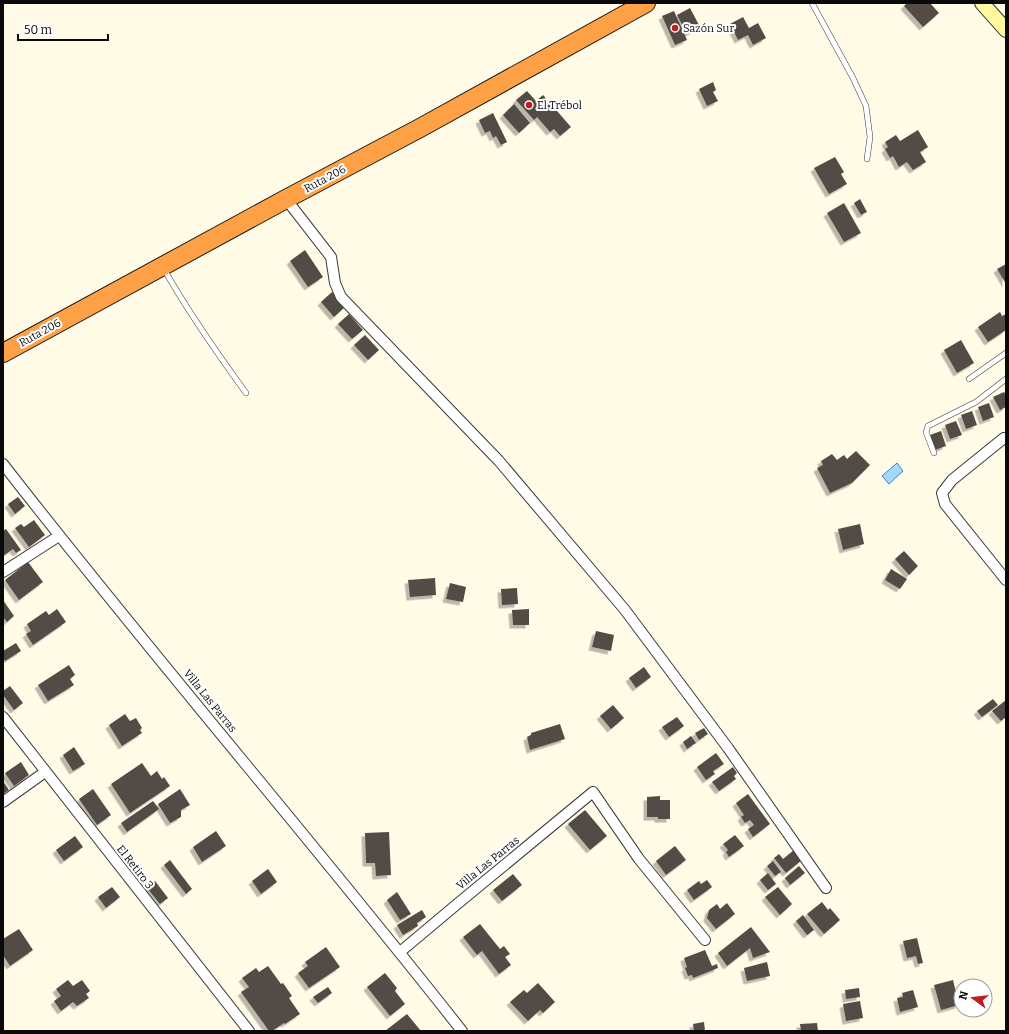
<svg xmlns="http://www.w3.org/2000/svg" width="1009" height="1034" font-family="Bitter,serif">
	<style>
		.water { fill: #a7d8fa; stroke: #2a8bd5 }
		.building { fill: #524b45; filter: url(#shadow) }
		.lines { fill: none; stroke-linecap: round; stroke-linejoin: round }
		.lane-casing { stroke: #3c3c3c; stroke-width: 6 }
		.street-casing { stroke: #3c3c3c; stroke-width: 12 }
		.secondary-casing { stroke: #2b2b2b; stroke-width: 16 }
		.highway-casing { stroke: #1a1a1a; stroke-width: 20 }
		.lane { stroke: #fff; stroke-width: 5 }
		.street { stroke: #fff; stroke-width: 10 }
		.secondary { stroke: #fff8a1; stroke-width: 14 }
		.highway { stroke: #fea045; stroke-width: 18 }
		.poi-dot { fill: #c01b1d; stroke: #fff; stroke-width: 1.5 }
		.labels { text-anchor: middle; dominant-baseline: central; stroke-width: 4; stroke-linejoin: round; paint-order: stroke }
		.poi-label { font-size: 11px; fill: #090909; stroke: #fff; text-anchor: start }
		.street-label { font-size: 11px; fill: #090909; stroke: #fff }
	</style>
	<defs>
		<filter id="shadow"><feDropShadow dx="-3.5" dy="3.5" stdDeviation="0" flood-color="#0004"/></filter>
	</defs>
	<rect width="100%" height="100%" fill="#fffbe6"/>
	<polygon class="water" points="897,463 903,471 889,484 882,476"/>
	<g class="building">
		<polygon points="907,3 930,3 939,13 923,27 904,6"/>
		<polygon points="690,8 700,27 687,34 677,15"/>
		<polygon points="674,11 687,40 675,45 662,16"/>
		<polygon points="743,17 749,28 758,23 766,38 753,45 748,35 738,40 730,24"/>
		<polygon points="713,82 716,90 713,92 718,101 707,106 699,89"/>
		<polygon points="527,91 536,101 543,95 571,127 560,136 554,129 550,132 537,117 534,120 516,100"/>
		<polygon points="514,104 530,123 519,133 503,115"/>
		<polygon points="493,113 507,142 501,145 496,136 493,138 490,131 485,133 479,120"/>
		<polygon points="918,130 928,147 920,152 926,162 913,170 907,162 899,167 893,156 890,158 885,149 888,147 885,142 896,135 900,141"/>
		<polygon points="835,157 844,172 841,174 847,184 829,194 814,168"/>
		<polygon points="860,199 867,212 861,215 854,203"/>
		<polygon points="844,203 861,233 844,242 827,213"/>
		<polygon points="305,250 323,277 308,287 290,261"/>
		<polygon points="1006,264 1006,284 997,269"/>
		<polygon points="332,292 345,307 334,317 321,302"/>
		<polygon points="1000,312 1002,316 1006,314 1006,330 988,342 978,327"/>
		<polygon points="349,314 363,330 352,339 338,324"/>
		<polygon points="365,335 379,350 368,360 354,345"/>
		<polygon points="961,340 974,363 957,373 944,350"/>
		<polygon points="1004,392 1006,395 1006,407 1000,410 993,397"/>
		<polygon points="989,403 994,417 983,421 978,407"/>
		<polygon points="972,411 977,425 966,429 961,415"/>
		<polygon points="956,421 962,435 950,439 945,425"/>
		<polygon points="941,431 946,446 935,450 930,435"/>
		<polygon points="856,451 870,465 852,483 830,493 817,468 823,465 821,461 832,454 837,460 844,455 847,459"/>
		<polygon points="18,497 25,506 15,514 8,504"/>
		<polygon points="34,520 45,535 29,547 15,528 21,524 24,527"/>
		<polygon points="860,524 864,544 843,550 838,529"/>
		<polygon points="6,529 21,550 16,553 13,549 3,556 3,531"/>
		<polygon points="904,551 918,566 909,575 895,559"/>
		<polygon points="28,562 43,582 19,600 5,580"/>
		<polygon points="891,569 907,579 900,589 885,580"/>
		<polygon points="435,578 436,595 410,597 408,580"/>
		<polygon points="450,583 466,587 463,602 446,599"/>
		<polygon points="517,588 518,604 502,605 501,589"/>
		<polygon points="3,600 14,616 7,622 3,617"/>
		<polygon points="57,609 66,622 33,645 26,634 31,631 27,624 46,611 49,615"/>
		<polygon points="529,609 529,625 513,625 512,610"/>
		<polygon points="596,631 614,635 611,651 592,647"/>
		<polygon points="16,643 21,651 5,661 3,658 3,651"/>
		<polygon points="69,665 75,675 70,679 74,685 48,701 38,685"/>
		<polygon points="644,667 651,677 636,688 629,678"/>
		<polygon points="10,686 23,703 14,710 3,695 3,691"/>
		<polygon points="993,699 998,705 982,717 977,711"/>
		<polygon points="1006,700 1006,717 1001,721 992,711"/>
		<polygon points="613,705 624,718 611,729 600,716"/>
		<polygon points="125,714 130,721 136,718 142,728 140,730 142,733 122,746 109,725"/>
		<polygon points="677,717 684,726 669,737 662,727"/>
		<polygon points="560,724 565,739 530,750 527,737 531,735 531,733"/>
		<polygon points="704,728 708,734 699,740 695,733"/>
		<polygon points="691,736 696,743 687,749 683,742"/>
		<polygon points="74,747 85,764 73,771 63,755"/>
		<polygon points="716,753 724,764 713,771 715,774 706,780 697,767"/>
		<polygon points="21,762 29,775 14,786 5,773"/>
		<polygon points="142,763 151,776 157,771 162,779 164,777 170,786 130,813 111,784"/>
		<polygon points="733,767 737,773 734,776 736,779 719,791 712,782"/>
		<polygon points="3,781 9,790 3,794"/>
		<polygon points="93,789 111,815 97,825 79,799"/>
		<polygon points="180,789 190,805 181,810 181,817 170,823 158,804"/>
		<polygon points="748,794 770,824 753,837 748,829 754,825 750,820 745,823 741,817 744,815 736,803"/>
		<polygon points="660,796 660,800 670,800 670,819 658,819 658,817 647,817 647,797"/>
		<polygon points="153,801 159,809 127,832 121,823"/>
		<polygon points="585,810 607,836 590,850 568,824"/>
		<polygon points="216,831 226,846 202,862 193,847"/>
		<polygon points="389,832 391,875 376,876 375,863 366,863 365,833"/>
		<polygon points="735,835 744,846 729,857 726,852 728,850 723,844"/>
		<polygon points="75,836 83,847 64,861 56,850"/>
		<polygon points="675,846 686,860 666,875 656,861"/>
		<polygon points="794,850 802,860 786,873 774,858 779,854 783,859"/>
		<polygon points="170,860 192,889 186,894 164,865"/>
		<polygon points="773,861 781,872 775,876 767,866"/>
		<polygon points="799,866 805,873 790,885 785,878"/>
		<polygon points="268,869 277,882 261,894 252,881"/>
		<polygon points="768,873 776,884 768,890 760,880"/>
		<polygon points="513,874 522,885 502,901 493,890"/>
		<polygon points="707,880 712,887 694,900 687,890 699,881 701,884"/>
		<polygon points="155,881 168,898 160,904 147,888"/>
		<polygon points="112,887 120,897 106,908 98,897"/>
		<polygon points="778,887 792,904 780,915 765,897"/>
		<polygon points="397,892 411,914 400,920 387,900"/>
		<polygon points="822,902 828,910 830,908 840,920 824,934 807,914"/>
		<polygon points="727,903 735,914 716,929 707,918 709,910 717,904 720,909"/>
		<polygon points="422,910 426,917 417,923 418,926 403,935 397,925"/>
		<polygon points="803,915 814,930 807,935 796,921"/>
		<polygon points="480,924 500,949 504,946 510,954 505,957 511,965 499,974 482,951 477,955 463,937"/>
		<polygon points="751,927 770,952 753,958 750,948 727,966 718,953"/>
		<polygon points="19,929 33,950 10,966 3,955 3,939"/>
		<polygon points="917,938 923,963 918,964 916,956 907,958 903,941"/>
		<polygon points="326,947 340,967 309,988 298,973 308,966 305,962"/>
		<polygon points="705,950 712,966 717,964 718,968 693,978 692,975 688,976 685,968 687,967 684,958"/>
		<polygon points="767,962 770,976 747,981 744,968"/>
		<polygon points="268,966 281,984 283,983 292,996 289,998 300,1014 285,1024 284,1023 272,1031 269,1031 241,992 249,987 242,978 256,968 259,972"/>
		<polygon points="385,973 397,988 395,991 405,1004 390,1016 367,987"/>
		<polygon points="68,980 73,986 82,980 90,991 86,994 89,998 77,1006 73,1002 61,1011 54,1001 61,996 56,989"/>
		<polygon points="953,980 959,1005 941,1010 934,985"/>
		<polygon points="538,983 555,1002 543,1013 540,1010 528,1021 510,1002 524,990 527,993"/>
		<polygon points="328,987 332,993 318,1003 313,997"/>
		<polygon points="859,988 860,997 846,999 845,990"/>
		<polygon points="913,990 918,1007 900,1012 897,998 903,997 902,993"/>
		<polygon points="860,1001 863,1018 846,1021 843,1004"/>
		<polygon points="407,1014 421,1031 385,1031"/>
		<polygon points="704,1022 705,1031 694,1031 693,1024"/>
		<polygon points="817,1023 818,1031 801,1031 800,1024"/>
	</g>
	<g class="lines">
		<g class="lane-casing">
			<g id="lane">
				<polyline points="812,3 853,78 866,106 870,137 867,159"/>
				<path d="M 164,269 C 188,312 217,353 246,393"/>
				<polyline points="969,379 1006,353"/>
				<polyline points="934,453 926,432 928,426 976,402 1006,379"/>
			</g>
		</g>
		<g class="street-casing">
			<g id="street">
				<polyline points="286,199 331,257 335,283 341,297 499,461 625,610 728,748 826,888"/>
				<polyline points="1006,438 1004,438 952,480 942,493 945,504 1006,580"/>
				<path d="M 3,464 C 152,656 312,840 462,1031"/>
				<polyline points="3,572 59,536"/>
				<polyline points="3,717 249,1031"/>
				<polyline points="3,802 45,772"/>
				<polyline points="400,952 456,905 593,792 639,859 705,940"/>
			</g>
		</g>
		<g class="secondary-casing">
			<polyline id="secondary" points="982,3 1006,30"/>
		</g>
		<g class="highway-casing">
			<polyline id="highway" points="3,353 286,199 420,128 646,3"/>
		</g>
		<use href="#lane" class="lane"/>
		<use href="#street" class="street"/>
		<use href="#secondary" class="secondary"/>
		<use href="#highway" class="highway"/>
	</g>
	<g class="poi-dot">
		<circle cx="675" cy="28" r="4"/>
		<circle cx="529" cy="105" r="4"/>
	</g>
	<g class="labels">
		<g class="poi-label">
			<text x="683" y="28">Sazón Sur</text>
			<text x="537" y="105">El Trébol</text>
		</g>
		<g class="street-label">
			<text transform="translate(325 179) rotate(-28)">Ruta 206</text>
			<text transform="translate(40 333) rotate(-29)">Ruta 206</text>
			<text transform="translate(210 701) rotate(51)">Villa Las Parras</text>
			<text transform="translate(488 863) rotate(-39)">Villa Las Parras</text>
			<text transform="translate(135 867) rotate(52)">El Retiro 3</text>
		</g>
	</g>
	<rect width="1009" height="1034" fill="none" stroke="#090909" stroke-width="8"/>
	<g transform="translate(973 998) rotate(285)"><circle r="19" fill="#ffffff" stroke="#9d9d9d"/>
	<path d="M0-3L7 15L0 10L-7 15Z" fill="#c01b1d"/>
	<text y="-6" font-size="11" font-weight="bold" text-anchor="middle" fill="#090909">N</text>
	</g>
	<path d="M18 34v6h90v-6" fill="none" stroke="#090909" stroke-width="2"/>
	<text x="24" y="34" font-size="12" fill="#090909" stroke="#ffffff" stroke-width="3" paint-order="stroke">50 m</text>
</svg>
